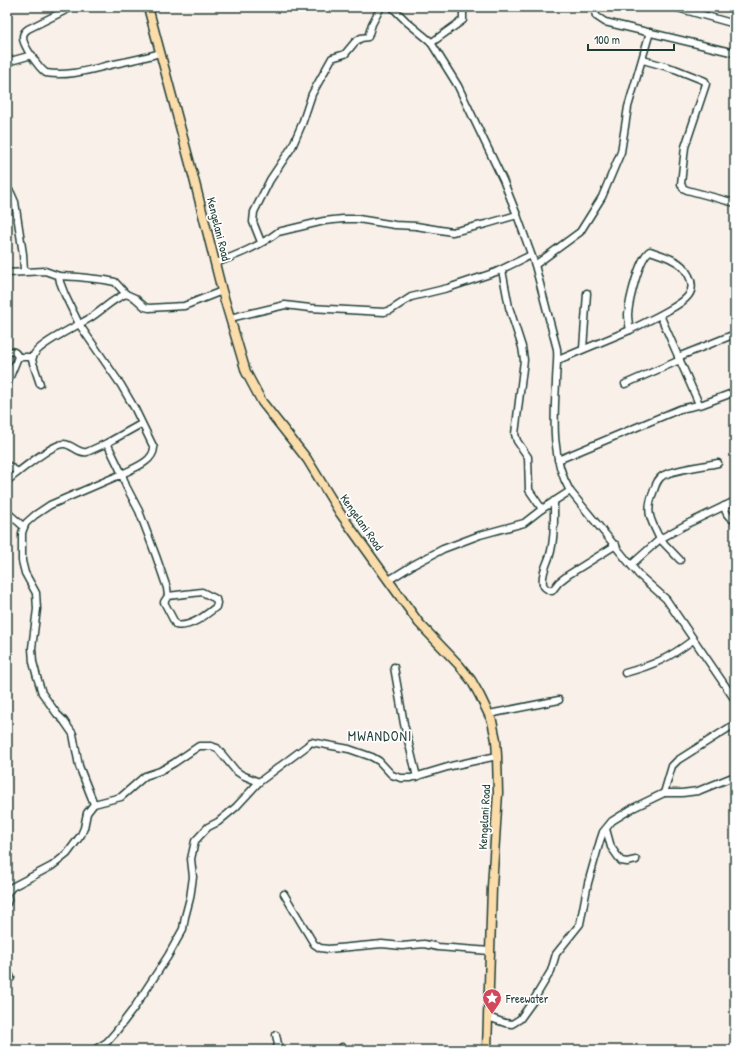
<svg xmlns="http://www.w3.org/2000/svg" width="742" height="1057" font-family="'Patrick Hand',sans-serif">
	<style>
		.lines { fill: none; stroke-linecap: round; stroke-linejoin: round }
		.minor-casing { stroke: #1f3d34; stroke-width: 9 }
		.major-casing { stroke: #1f3d34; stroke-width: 11 }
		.minor { stroke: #fff; stroke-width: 6 }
		.major { stroke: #fbdcab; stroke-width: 8 }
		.labels { text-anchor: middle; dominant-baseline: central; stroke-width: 3.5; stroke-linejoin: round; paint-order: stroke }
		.street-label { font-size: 12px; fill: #1f3d34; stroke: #fff }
		.poi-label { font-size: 12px; fill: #1f3d34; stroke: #fff; text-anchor: start }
		.quarter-label { font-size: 14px; letter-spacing: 1px; fill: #1f3d34; stroke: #fff }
	</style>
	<rect width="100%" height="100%" fill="#f9f0e9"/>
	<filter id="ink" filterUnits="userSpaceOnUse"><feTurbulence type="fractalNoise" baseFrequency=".025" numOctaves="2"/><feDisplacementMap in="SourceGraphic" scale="8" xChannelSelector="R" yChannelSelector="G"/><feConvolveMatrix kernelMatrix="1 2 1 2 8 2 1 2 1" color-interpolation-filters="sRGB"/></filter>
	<g filter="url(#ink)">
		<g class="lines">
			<g class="minor-casing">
				<g id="minor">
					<path d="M 72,7 L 28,29 C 25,31 23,34 23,37 C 22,45 40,69 46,73 C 69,77 92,69 114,64 C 129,61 144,58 160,53"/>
					<path d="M 392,7 L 407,22 L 430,41 L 458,86 L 503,180 L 517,215 L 535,265 L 557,349 C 558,360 556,371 556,383 C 554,419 551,458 570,491 L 639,575 L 666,599 L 735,700"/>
					<polyline points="594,7 596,16 605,22 735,53"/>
					<polyline points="674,7 735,24"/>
					<polyline points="431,43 463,20 463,12 461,7"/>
					<polyline points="643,60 675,69 705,81 706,84 685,147 681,184 683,188 687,190 735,203"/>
					<polyline points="7,62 32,55"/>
					<polyline points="7,188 11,193 15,202 23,254 24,271"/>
					<polyline points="261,242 253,222 254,212 270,180 292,147 302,124 312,94 332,58 345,54 355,42 361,38 368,37 372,24 381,7"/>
					<path d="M 216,263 C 237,255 260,246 278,232 L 324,221 L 343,219 L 358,219 L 395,225 L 416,226 L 452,232 L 486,224 L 517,215"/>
					<polyline points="535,265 580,232 602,197 621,152 628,107 650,32"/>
					<polyline points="502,270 509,307 522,347 524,360 515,434 517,441 528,457 529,490 542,509"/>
					<polyline points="7,273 45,271 59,276 78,277 105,280 115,282 126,294"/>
					<path d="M 59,276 L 60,282 L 65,295 L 79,324 L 121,385 L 135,409 L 154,448 C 153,462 134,468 122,474 L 107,443"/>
					<polyline points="230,318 285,305 310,308 384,312 391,310 411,297 448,288 496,272 531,255"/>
					<path d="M 630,330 C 629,325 628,319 628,314 C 629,302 639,257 650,251 C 658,254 666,256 673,260 C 685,265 698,284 688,296 C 682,304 670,309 660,315"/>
					<polyline points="583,349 587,293"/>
					<path d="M 7,351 C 12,351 16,351 18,357 L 7,384"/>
					<polyline points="18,357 32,357"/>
					<polyline points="678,357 735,334"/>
					<polyline points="558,360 630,330 660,315 699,404"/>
					<path d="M 40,384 L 32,360 C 33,356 36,351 40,348 C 53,337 75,327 90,318 C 103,310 112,299 126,294 L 135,298 L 145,307 L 149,308 L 184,306 L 222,291"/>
					<polyline points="625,384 680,360"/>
					<polyline points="558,460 680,409 703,404 735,392"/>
					<polyline points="7,465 18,472"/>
					<path d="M 7,481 C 17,473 53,443 64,444 C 72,444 78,454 87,452 L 107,443 L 141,424"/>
					<path d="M 554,501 C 554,518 555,534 551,551 C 549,561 541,572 543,584 C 544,588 548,590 552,591 L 559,582 L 568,575 L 616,545"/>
					<path d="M 724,506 C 726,514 728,517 735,521"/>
					<polyline points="7,512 24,527"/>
					<polyline points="680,560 660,539 689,523 735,501"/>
					<path d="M 631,565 L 660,539 C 650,519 645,512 654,490 C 656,484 658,478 664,475 C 676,469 704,466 718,463"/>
					<polyline points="389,580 413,565 443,549 480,535 524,523 542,509 570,491"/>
					<path d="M 202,592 L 216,599 L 217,603 L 216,607 C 206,615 190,628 176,625 L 164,602 L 168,596 Z"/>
					<polyline points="394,667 404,724 417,777"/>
					<path d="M 625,673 C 654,665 669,658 693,640"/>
					<polyline points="489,714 559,700"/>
					<polyline points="664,793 672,766 678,760 735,724"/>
					<polyline points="94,804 79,766 73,734 64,721 57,714 42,693 37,677 33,662 32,648 37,609 36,593 25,573 22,561 22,533 24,527 26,523 35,515 50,505 122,474 126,486 139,511 156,556 167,588 168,596"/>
					<polyline points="606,829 611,847 621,861 627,862 636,860"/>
					<polyline points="284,894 314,944 320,948 328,949 382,944 402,946 424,944 438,947 490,951"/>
					<polyline points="7,903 8,900 7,893 12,887 52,866 67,854 81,835 84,828 87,813 94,804 121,797 145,776 160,771 174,763 199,746 211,746 217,748 236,771 242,775 259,782"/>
					<polyline points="7,969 11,978"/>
					<polyline points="488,1017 505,1023 512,1024 520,1019 533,1001 551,971 556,954 580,924 588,883 600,841 603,832 612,821 633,808 664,793 682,793 698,791 735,776"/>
					<polyline points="276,1035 278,1044 276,1050"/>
					<polyline points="342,1047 343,1050"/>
					<polyline points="94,1050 107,1042 115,1033 134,1008 168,956 183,929 185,917 190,898 193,877 191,859 195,841 208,827 218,822 236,807 259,782 307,746 311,742 316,743 349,749 372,757 379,761 392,775 401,778 411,778 451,766 497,756"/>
				</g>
			</g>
			<g class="major-casing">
				<polyline id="major" points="148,7 193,175 222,291 246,372 262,402 307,459 340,513 419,623 459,665 471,680 480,696 492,721 496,740 497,756 498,793 492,887 487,1050"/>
			</g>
			<use href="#minor" class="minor"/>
			<use href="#major" class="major"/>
		</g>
	</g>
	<defs>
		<g id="sight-pin" transform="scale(1)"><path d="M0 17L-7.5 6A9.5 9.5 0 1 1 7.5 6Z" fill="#d1495b" stroke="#fff"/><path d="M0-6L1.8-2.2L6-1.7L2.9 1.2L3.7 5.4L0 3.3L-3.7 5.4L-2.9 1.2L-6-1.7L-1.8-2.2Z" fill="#fff"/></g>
	</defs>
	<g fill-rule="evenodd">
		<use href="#sight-pin" x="492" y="998"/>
	</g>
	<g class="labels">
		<g class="street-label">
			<text transform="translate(219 229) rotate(76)">Kengelani Road</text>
			<text transform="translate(362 522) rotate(55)">Kengelani Road</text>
			<text transform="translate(484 817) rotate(-87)">Kengelani Road</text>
		</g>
		<g class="poi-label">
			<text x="506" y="998">Freewater</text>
		</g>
		<g class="quarter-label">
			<text x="380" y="735">MWANDONI</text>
		</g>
	</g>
	<rect width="742" height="1057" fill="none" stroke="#fff" stroke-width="24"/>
	<rect x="12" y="12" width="718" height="1033" fill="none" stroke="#1f3d34" stroke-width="1.5" filter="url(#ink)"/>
	<path d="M588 44v6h86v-6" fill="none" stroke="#1f3d34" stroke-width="2"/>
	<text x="594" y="44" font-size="12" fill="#1f3d34" stroke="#ffffff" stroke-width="3" paint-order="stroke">100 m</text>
</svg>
